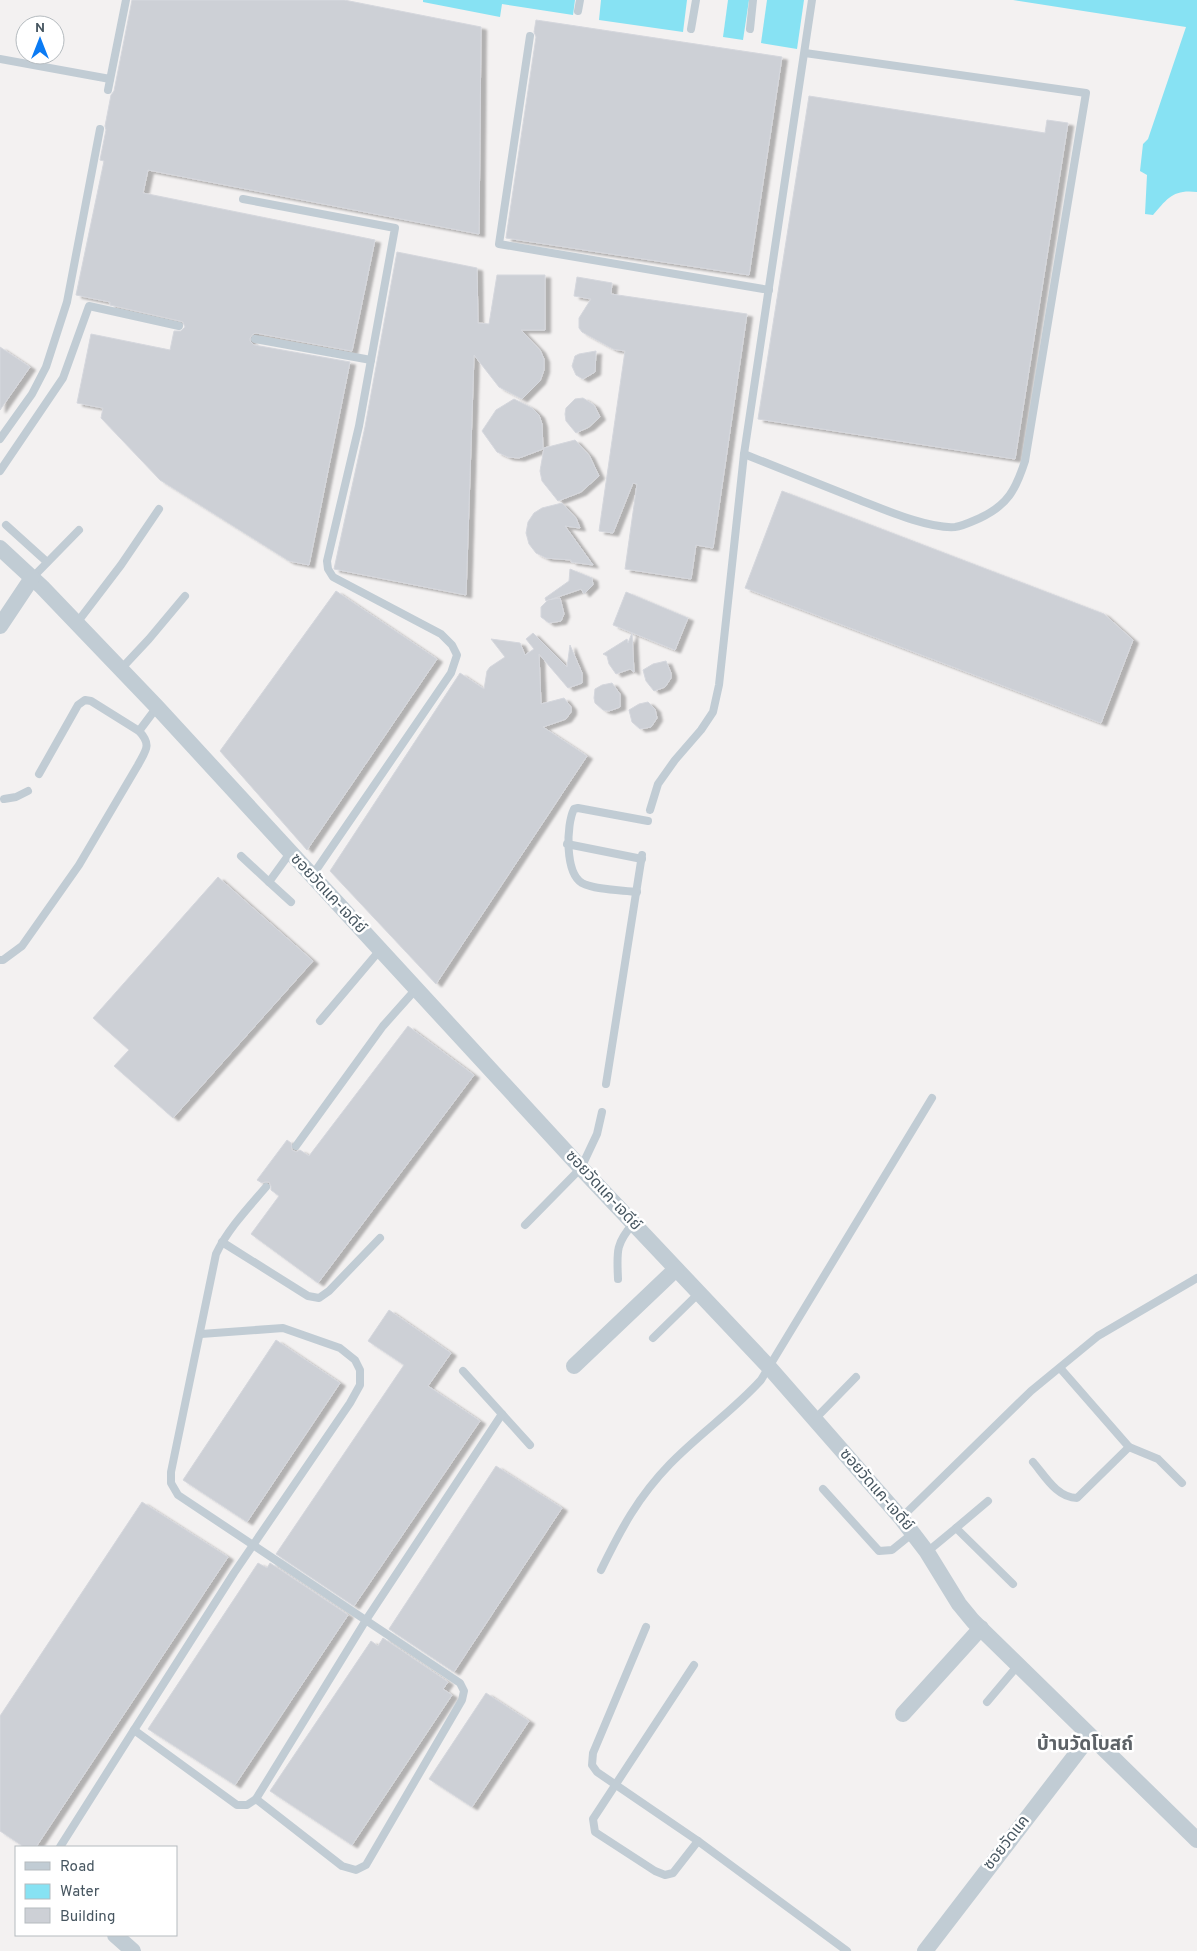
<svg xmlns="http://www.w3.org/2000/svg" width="1197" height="1951" font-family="Overpass,'Noto Sans Thai',sans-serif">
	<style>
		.water { fill: #87e2f3 }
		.building { fill: #cdd0d6; stroke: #d5d7dd; filter: url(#shadow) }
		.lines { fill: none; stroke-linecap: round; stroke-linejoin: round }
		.service { stroke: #c1ccd4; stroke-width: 8 }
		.minor { stroke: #c1ccd4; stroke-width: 16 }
		.labels { text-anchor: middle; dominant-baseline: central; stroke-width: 5; stroke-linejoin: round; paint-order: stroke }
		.street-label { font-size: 16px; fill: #475660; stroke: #fff }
		.quarter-label { font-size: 19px; font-weight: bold; fill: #5d6267; stroke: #fff }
	</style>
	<defs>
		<filter id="shadow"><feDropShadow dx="5.5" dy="3" stdDeviation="1" flood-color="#0004"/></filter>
	</defs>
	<rect width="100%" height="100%" fill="#f3f1f1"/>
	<g class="water">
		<polygon points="423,0 575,0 573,15 502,4 500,17 423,2"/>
		<polygon points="601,0 687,0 683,32 599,20"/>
		<polygon points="728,0 749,0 743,40 723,37"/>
		<polygon points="767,0 804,0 797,49 761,43"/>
		<path d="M 1013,0 L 1197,0 L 1197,192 C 1173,189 1167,199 1153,215 L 1145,214 L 1147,175 L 1140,171 L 1143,144 L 1148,139 L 1186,27 Z"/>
	</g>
	<g class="building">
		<polygon points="132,0 344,0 481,27 479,234 148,170 143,193 375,240 352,351 256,333 253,334 250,338 250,341 254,345 350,362 309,565 289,561 160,480 101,418 103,408 77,403 91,334 170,350 174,331 181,331 185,327 183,322 180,321 110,305 110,302 76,295 104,161 100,160 106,130 105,126 111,95 114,91"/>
		<polygon points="536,20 782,57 749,275 506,238 536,37 534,32"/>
		<polygon points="809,96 1045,133 1047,120 1068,123 1015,459 758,419"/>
		<polygon points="397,252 477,268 478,323 489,324 497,275 545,275 545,330 521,330 540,350 544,359 544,370 540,381 522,399 499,387 474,355 466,595 334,569 365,427"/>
		<polygon points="577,277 612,283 611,294 747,314 713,548 696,545 691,579 625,569 637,484 633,483 613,533 599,531 625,351 613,349 582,332 579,328 579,318 591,299 574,296"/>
		<polygon points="0,347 30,367 0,410"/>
		<polygon points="596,351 595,372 583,379 576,375 572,366 575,356 579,354"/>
		<polygon points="583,398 594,405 600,417 589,427 576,433 566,421 565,414 566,408 575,399"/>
		<polygon points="514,399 532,408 539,415 542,424 543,449 519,458 508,457 497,452 482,431 496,410"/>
		<polygon points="575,440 589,455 599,476 581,492 558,501 542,481 540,471 544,448"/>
		<polygon points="782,491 1104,614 1133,640 1101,723 745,588"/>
		<polygon points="562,503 576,518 580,528 565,526 593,565 571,562 571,560 546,558 536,553 529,544 526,533 528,522 534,513 542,508"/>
		<polygon points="570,569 592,578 593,585 584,594 581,589 546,601 545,598 569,581"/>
		<polygon points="336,591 437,659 307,850 220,751"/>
		<polygon points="626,592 688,618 675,650 613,625"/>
		<polygon points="560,598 564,614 561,621 549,623 541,617 541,607 548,600"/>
		<polygon points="533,633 567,667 570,645 582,673 582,683 568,688 539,654 541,704 564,698 571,707 571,712 566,719 543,727 587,756 436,984 330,871 460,673 484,689 487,671 490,667 505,657 491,639 520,643 525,655 534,649 526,639"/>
		<polygon points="632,633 634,672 630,669 616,674 609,664 607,656 603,654 627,639 628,643"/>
		<polygon points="666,661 671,673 671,678 665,687 654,691 646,681 643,670 653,664"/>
		<polygon points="612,683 620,694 620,707 609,711 603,710 595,703 594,698 595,689 602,685"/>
		<polygon points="648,702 655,709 657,718 651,727 640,729 632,722 629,710 639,704"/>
		<polygon points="218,877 313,961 173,1118 114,1066 129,1050 93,1018"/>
		<polygon points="408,1026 474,1075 318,1283 251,1234 279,1196 271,1190 271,1186 269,1182 265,1182 262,1183 257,1180 287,1140 291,1143 292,1150 296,1152 300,1150 309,1156"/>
		<polygon points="389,1310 451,1353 428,1386 480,1421 354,1606 276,1554 404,1365 368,1341"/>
		<polygon points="276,1340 340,1383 247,1522 183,1480"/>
		<polygon points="496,1466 562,1508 454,1672 389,1629"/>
		<polygon points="142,1502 228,1557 36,1847 24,1847 0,1831 0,1716"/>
		<polygon points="258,1563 267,1568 270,1563 348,1615 235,1785 148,1729"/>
		<polygon points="383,1638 448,1682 443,1689 452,1695 352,1845 270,1791 371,1641 378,1646"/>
		<polygon points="486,1693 529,1721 472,1807 429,1779"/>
	</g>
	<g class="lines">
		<g class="service">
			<polyline points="578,11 580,0"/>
			<polyline points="691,29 696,0"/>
			<polyline points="750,29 753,0"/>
			<polyline points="530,36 499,244 769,290"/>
			<polyline points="0,59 110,79"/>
			<polyline points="108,90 126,0"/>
			<polyline points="243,199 395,228 359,426 327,561 328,569 333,577 441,634 452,645 457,655 451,673 312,876"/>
			<polyline points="255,339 371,360"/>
			<polyline points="0,439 32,394 46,367 67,302 100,129"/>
			<path d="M 744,454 C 782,469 819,484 857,499 C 883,509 928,529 955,527 C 963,526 973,521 980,518 C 1008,505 1016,489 1025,461 L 1086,93 L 805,53"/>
			<polyline points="0,471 63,378 89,306 179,326"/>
			<polyline points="6,525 47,562"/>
			<polyline points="32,578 79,530"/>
			<polyline points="76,624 121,565 159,509"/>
			<polyline points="120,670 149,639 185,596"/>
			<polyline points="139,731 157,707"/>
			<polyline points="4,799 16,797 28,791"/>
			<polyline points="650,810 658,784 675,760 701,730 713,712 719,685 744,454 812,0"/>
			<polyline points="567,844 642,859"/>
			<polyline points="241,856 269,882 290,853"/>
			<polyline points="269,882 291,902"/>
			<path d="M 637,892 C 621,890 595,890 582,883 C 565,873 566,825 574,809 L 578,808 L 648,821"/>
			<path d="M 0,960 L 3,960 L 22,946 L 79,865 L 138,765 C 146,750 152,745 139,731 L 91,701 L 85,700 L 78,705 L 39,774"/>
			<polyline points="320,1021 380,950"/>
			<polyline points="606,1084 642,855"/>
			<polyline points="296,1146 383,1026 416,989"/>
			<polyline points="525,1225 581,1168 597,1134 602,1112"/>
			<polyline points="222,1242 308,1296 319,1298 329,1291 380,1238"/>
			<path d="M 618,1279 C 617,1253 615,1244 633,1224"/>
			<polyline points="653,1338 699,1293"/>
			<polyline points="502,1414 530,1445"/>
			<polyline points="815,1419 856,1377"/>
			<polyline points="1129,1447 1158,1459 1182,1483"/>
			<path d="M 1033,1462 C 1045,1476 1057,1498 1077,1498 L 1129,1447 L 1060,1368"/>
			<polyline points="823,1489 879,1551 892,1550 913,1533"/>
			<polyline points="901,1518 1031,1391 1098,1336 1197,1278"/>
			<polyline points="956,1528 988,1501"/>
			<polyline points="927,1552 956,1528 1013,1584"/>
			<path d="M 601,1570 C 621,1529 638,1497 670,1464 C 699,1434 733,1411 761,1380 L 932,1098"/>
			<polyline points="646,1627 593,1753 592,1765 597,1772 698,1841 847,1951"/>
			<polyline points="694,1665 593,1819 595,1832 655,1871 665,1875 673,1873 698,1841"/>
			<polyline points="987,1702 1019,1664"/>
			<polyline points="134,1730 234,1573 350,1403 360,1385 360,1370 355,1360 340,1348 283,1328 201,1334"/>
			<path d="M 256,1799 L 342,1866 L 356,1870 L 366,1865 L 462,1700 L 464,1691 L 460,1683 L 178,1495 L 171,1483 L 171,1472 L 216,1254 C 228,1229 248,1208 266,1187"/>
			<polyline points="60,1847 134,1730 237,1805 247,1805 256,1799 366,1620 502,1414 463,1371"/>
		</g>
		<g class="minor">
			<polyline points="0,548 42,587 157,707 581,1168 768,1366 901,1518 927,1552 959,1604 973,1621 1197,1840"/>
			<polyline points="0,626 32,578"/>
			<polyline points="574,1366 676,1269"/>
			<polyline points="903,1714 981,1628"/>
			<polyline points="115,1935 133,1951"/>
			<polyline points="925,1951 1090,1736"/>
		</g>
	</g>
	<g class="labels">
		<g class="street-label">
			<text transform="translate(328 894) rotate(47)">ซอยวัดแค-เจดีย์</text>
			<text transform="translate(603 1191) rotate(47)">ซอยวัดแค-เจดีย์</text>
			<text transform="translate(876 1490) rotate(49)">ซอยวัดแค-เจดีย์</text>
			<text transform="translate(1007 1843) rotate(-52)">ซอยวัดแค</text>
		</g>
		<g class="quarter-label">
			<text x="1085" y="1745">บ้านวัดโบสถ์</text>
		</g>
	</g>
	<rect x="15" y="1846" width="162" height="90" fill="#ffffff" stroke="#b5bbbf"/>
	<rect x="25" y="1862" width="25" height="8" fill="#c1ccd4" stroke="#b5bbbf"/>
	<text x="60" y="1871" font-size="15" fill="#475660">Road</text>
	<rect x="25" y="1884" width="25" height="15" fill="#87e2f3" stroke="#b5bbbf"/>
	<text x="60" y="1896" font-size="15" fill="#475660">Water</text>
	<rect x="25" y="1908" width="25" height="15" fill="#cdd0d6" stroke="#b5bbbf"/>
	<text x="60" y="1921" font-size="15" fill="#475660">Building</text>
	<g transform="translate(40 40)"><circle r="24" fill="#ffffff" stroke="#b5bbbf"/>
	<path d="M0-4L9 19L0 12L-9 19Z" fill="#0b7bf4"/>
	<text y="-8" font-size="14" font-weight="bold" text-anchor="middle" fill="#475660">N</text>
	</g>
</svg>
